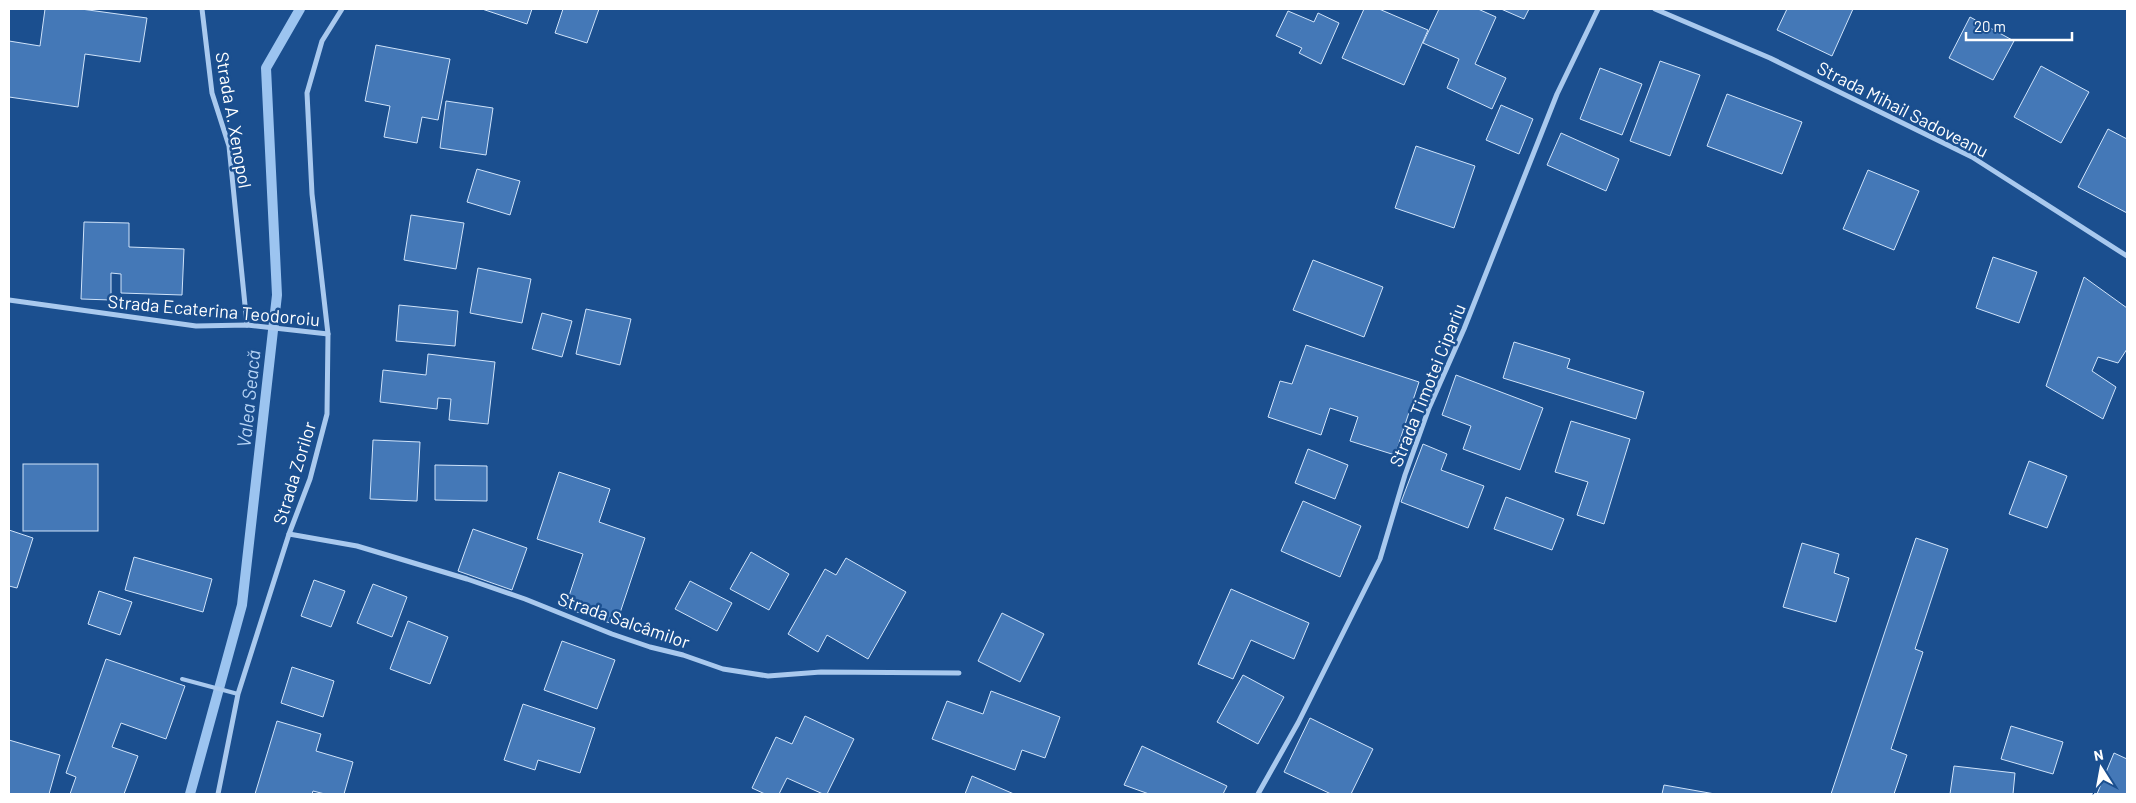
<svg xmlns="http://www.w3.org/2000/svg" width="2136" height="803" font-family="Barlow,sans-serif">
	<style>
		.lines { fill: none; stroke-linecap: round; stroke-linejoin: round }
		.stream { stroke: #9cc4f0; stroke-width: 10 }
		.building { fill: #4478b7; stroke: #cfe3fa }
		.service { stroke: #a9c9ee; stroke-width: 4 }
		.minor { stroke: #a9c9ee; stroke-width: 5 }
		.labels { text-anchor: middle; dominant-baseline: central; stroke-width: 5; stroke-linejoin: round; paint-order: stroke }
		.street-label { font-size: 18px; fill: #fff; stroke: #1b4f8f }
		.water-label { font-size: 19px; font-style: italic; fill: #b5d3f5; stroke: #1b4f8f }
	</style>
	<rect width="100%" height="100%" fill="#1b4f8f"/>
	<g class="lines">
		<polyline class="stream" points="190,794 242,605 277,295 266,68 300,9"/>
	</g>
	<g class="building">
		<polygon points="45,9 81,9 147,18 140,62 85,54 78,107 9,97 9,41 40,46"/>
		<polygon points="482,9 532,9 527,24"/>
		<polygon points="563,9 599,9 587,43 555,33"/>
		<polygon points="1364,9 1379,9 1428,30 1404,85 1342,58"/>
		<polygon points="1439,9 1478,9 1496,17 1475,64 1506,78 1492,109 1447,88 1459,59 1423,43"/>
		<polygon points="1501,9 1529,9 1524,19"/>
		<polygon points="1787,9 1853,9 1832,56 1777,30"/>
		<polygon points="1288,11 1314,22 1318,13 1339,23 1321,64 1299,53 1302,48 1276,36"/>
		<polygon points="1970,17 2014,41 1993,80 1949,58"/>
		<polygon points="376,45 450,59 438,120 422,117 417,143 384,137 390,106 365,101"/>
		<polygon points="1660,61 1700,75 1670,156 1630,141"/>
		<polygon points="2041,66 2089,92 2061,143 2014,117"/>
		<polygon points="1600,68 1642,84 1622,135 1580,119"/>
		<polygon points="1727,94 1802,122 1782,174 1707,146"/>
		<polygon points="446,101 493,108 486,155 440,148"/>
		<polygon points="1501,105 1533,119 1519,154 1486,140"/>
		<polygon points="2108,129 2127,139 2127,213 2078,187"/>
		<polygon points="1561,133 1619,159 1606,191 1547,165"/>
		<polygon points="1416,146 1475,166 1454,228 1395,208"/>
		<polygon points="477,169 520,181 510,215 467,202"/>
		<polygon points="1868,170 1919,191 1894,250 1843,229"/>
		<polygon points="411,215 464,223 456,269 404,260"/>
		<polygon points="84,222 129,223 129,247 184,249 182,295 121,293 121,274 111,273 111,300 81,299"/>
		<polygon points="1993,257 2037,272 2019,323 1976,308"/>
		<polygon points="1313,260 1383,287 1364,337 1293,310"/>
		<polygon points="478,268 531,279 522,323 470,313"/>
		<polygon points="2084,277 2127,308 2127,349 2118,363 2098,357 2092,371 2116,387 2103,419 2046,386"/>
		<polygon points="399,305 458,311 455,346 396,341"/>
		<polygon points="586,309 631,319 620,365 576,354"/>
		<polygon points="542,313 572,321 562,357 532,349"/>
		<polygon points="1514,342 1570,359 1567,368 1644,392 1636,419 1503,378"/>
		<polygon points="1306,345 1419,382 1395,455 1350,441 1358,417 1330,408 1321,435 1268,417 1280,381 1292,384"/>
		<polygon points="428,354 495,362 488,424 449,420 451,399 438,398 437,409 380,402 383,370 426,375"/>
		<polygon points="1456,375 1543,408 1520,470 1463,449 1471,426 1442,415"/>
		<polygon points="1571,421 1630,439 1604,524 1577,515 1588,482 1555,472"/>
		<polygon points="373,440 420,442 417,501 370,499"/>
		<polygon points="1423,444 1447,454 1441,470 1484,486 1468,528 1401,502"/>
		<polygon points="1308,449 1348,465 1335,499 1295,483"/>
		<polygon points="2029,461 2067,476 2047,528 2009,514"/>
		<rect x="23" y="464" width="75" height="67"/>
		<polygon points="435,465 487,466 487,501 435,500"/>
		<polygon points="559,472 610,489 599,522 645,538 616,625 565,608 583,554 537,539"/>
		<polygon points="1506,497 1564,519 1552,550 1494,529"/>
		<polygon points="1303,501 1361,526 1340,577 1281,551"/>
		<polygon points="473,529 527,548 512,590 458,571"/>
		<polygon points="9,530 33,538 17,588 9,586"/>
		<polygon points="1916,538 1948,549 1915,649 1923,652 1891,749 1907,755 1894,794 1831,794"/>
		<polygon points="1802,543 1839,554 1834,573 1849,578 1836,622 1783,607"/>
		<polygon points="751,552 789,574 769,610 730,589"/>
		<polygon points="134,557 212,579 203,612 125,590"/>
		<polygon points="846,558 906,592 868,659 827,635 818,652 788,634 825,569 836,575"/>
		<polygon points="314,580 345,591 331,627 301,616"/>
		<polygon points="690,581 732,603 717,631 675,609"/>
		<polygon points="373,584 407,597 392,637 357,623"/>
		<polygon points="1231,589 1309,623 1294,659 1251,640 1233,679 1198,664"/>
		<polygon points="99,591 132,602 120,635 88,624"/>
		<polygon points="1002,613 1044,634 1020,682 978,661"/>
		<polygon points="408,621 448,637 430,684 390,669"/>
		<polygon points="562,641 615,660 597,709 544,690"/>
		<polygon points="106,659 185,686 166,739 121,723 112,747 138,756 124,794 70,794 76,777 66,773"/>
		<polygon points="292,667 334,681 323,717 281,703"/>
		<polygon points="1243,675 1284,697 1258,744 1217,722"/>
		<polygon points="991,691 1060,717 1045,758 1022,750 1015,770 932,739 947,701 983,714"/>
		<polygon points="523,704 595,728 580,773 538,760 535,770 504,760"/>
		<polygon points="805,716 854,739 827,794 823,794 787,778 779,794 765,794 752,788 776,737 792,744"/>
		<polygon points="1310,718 1373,749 1351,794 1331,794 1284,772"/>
		<polygon points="277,721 321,734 316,751 353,762 344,794 325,794 313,791 312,794 255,794"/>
		<polygon points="2011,726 2063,742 2053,774 2001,759"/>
		<polygon points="9,740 60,755 49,794 9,794"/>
		<polygon points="1142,746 1227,786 1223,794 1149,794 1124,785"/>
		<polygon points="2114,753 2127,759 2127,794 2097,794"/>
		<polygon points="1954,766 2015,773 2013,794 1950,794"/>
		<polygon points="972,776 1014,794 965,794"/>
		<polygon points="1664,785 1715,794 1662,794"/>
	</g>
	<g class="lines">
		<polyline class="service" points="182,679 238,694"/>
		<g class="minor">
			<polyline points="202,9 212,93 229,146 247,325"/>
			<polyline points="1655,9 1770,58 1972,157 2127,256"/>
			<polyline points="9,300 196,326 247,325 328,334"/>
			<polyline points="289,534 357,546 467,579 525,599 612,634 650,647 683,655 723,669 768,676 821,672 959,673"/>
			<polyline points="218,794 238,694 289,534 310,479 327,414 328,334 312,194 307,93 322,41 342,9"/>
			<polyline points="1258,794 1298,723 1380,559 1405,475 1429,408 1464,329 1557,94 1598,9"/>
		</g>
	</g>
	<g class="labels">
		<g class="street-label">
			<text transform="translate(1903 109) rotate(27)">Strada Mihail Sadoveanu</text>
			<text transform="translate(234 120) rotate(80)">Strada A. Xenopol</text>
			<text transform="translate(214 310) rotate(5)">Strada Ecaterina Teodoroiu</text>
			<text transform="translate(1427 385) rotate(-68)">Strada Timotei Cipariu</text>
			<text transform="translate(294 473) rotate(-73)">Strada Zorilor</text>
			<text transform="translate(624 620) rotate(19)">Strada Salcâmilor</text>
		</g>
		<g class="water-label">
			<text transform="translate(248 399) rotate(-84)">Valea Seacă</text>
		</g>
	</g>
	<rect width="2136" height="803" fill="none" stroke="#ffffff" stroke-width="20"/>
	<g transform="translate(2101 768) rotate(349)" stroke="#1b4f8f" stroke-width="4" paint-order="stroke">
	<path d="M0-4L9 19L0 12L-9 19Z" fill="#ffffff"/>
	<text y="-8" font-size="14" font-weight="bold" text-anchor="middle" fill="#ffffff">N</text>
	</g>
	<path d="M1966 32v8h106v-8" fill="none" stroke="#ffffff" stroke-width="2.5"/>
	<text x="1974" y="32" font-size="15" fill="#ffffff" stroke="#1b4f8f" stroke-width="4" paint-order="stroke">20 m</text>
</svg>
